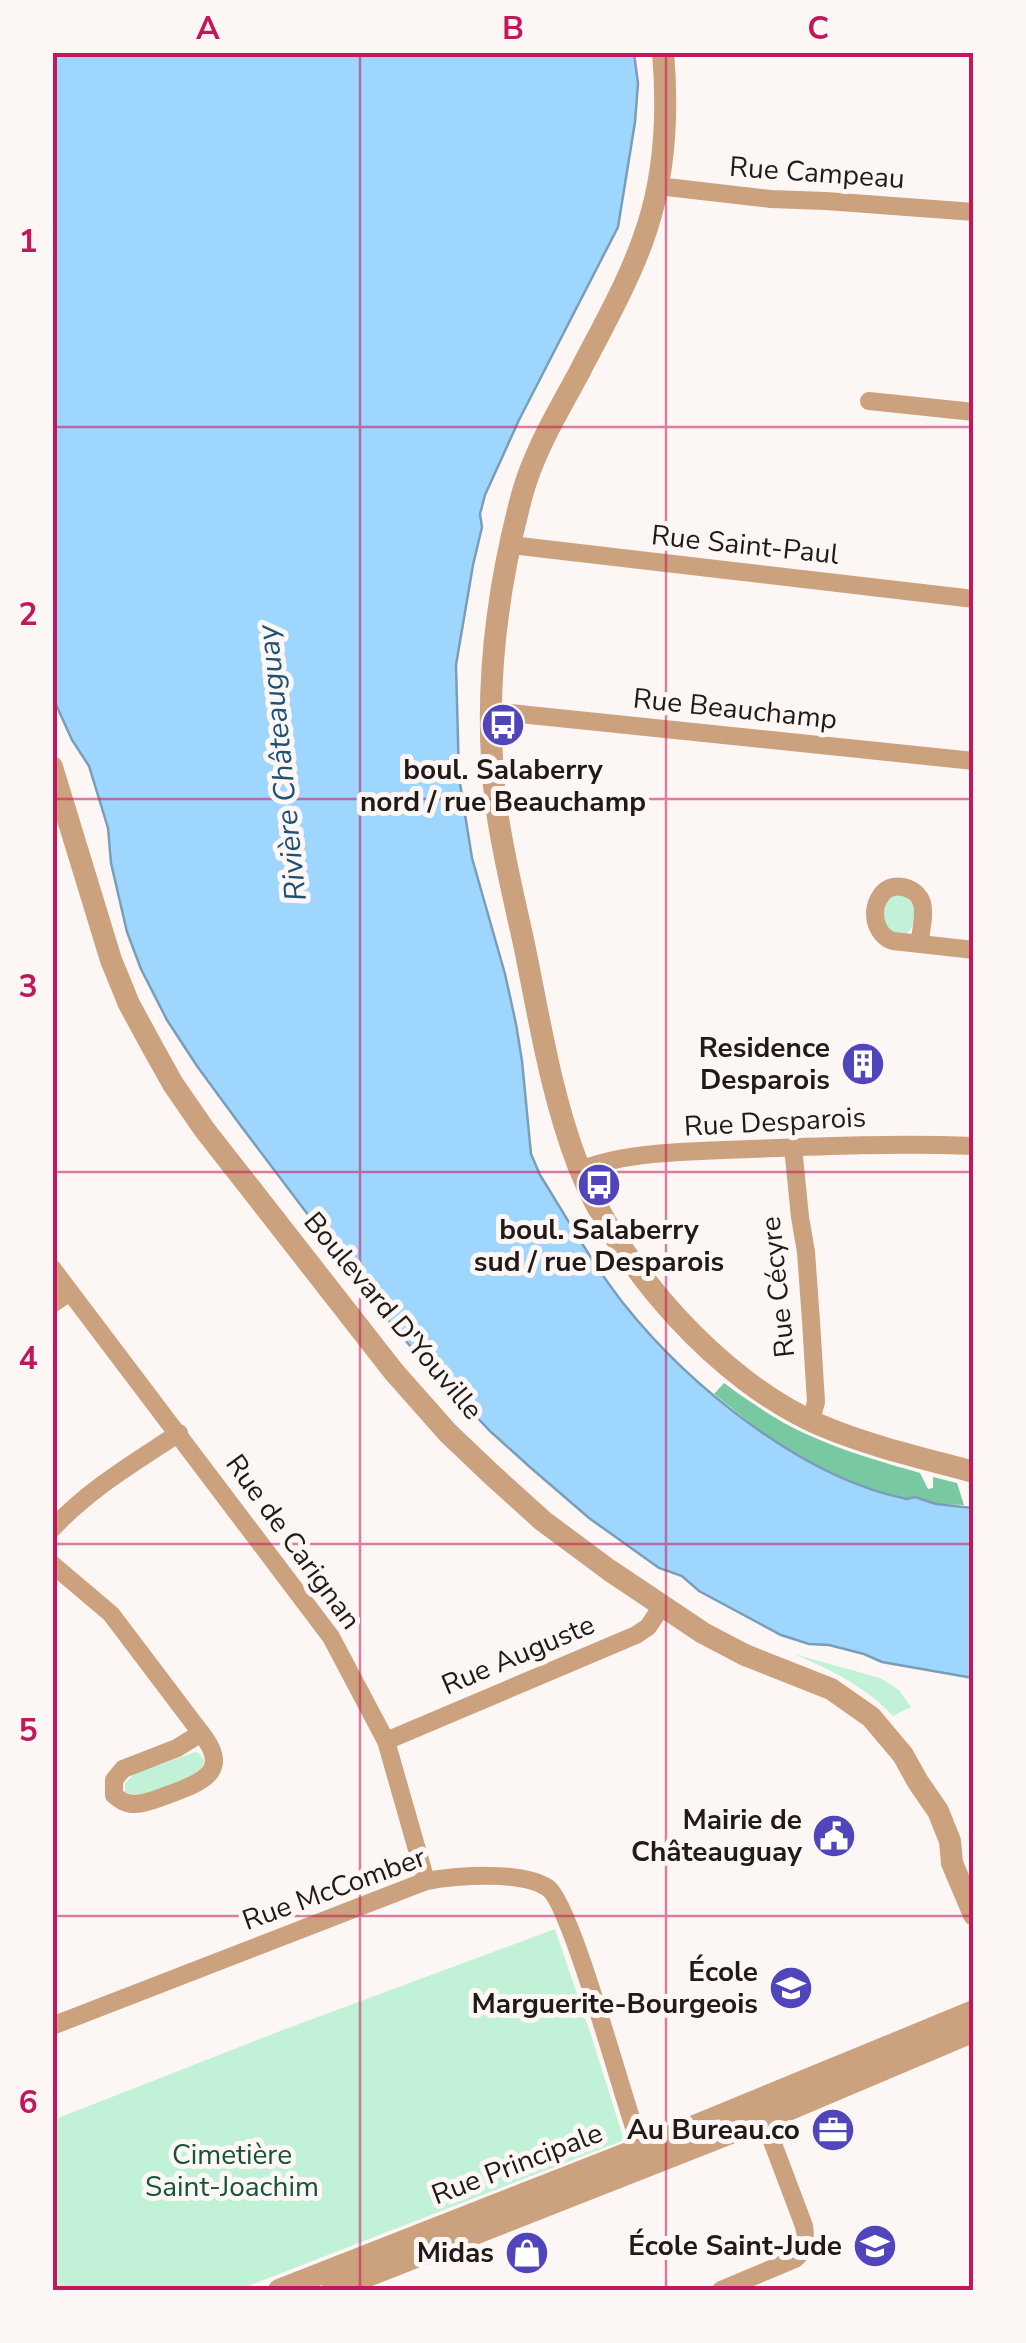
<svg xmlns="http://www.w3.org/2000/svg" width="1026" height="2343" font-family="'Nunito Sans',sans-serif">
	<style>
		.green { fill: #c1f1d7 }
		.forest { fill: #78c9a2 }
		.water { fill: #9fd6fd; stroke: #7a9eb8; stroke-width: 2.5 }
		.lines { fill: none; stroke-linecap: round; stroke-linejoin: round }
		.minor { stroke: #cca17d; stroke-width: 18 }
		.tertiary { stroke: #cca17d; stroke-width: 22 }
		.grid { fill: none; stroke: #c2185b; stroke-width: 2.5; stroke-opacity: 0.55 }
		.labels { text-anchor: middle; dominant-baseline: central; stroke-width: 10; stroke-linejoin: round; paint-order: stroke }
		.street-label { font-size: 28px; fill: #221a17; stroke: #fcf7f5 }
		.poi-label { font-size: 28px; font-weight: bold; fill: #221a17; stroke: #fcf7f5; text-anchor: end }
		.park-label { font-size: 28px; fill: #15543a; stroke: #fcf7f5 }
		.water-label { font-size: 30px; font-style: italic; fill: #1d5273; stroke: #fcf7f5 }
		.neatline { fill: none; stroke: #c2185b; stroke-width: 4 }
		.grid-label { font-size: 32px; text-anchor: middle; font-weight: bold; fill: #c2185b }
	</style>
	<rect width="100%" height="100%" fill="#fcf7f5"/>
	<g class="green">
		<path d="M 892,895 L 905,895 L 914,904 C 914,918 916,931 901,936 L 885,931 C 882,915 882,908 892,895 Z"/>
		<path d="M 794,1654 L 880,1678 L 899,1690 L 911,1707 L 893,1716 C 865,1686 831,1670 794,1654 Z"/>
		<polygon points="195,1752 199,1753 204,1760 202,1771 197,1775 143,1795 134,1795 125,1792 125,1783 134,1774"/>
		<polygon points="555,1929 591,2035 624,2140 238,2290 53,2290 53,2120 288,2028"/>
	</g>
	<path class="forest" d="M 724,1383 C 750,1402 777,1421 806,1434 C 843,1451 882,1462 920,1473 L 928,1489 L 933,1488 L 933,1477 L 957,1483 L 964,1505 L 936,1504 L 915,1497 L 907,1499 L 856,1485 L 779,1446 L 714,1394 Z"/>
	<path class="water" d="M 53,52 L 634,53 L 638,83 L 635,122 L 618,227 L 519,420 L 485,495 L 480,514 L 482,527 L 473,565 L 456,665 L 459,777 L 472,858 L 505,974 L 516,1024 L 522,1061 L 531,1154 L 540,1175 C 567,1218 592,1263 623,1303 C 689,1386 802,1478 907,1499 L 915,1497 L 936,1504 L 973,1508 L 973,1678 L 882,1662 L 864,1654 L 829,1645 L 809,1644 L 781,1635 L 699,1591 L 682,1576 L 659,1568 L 589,1518 L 531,1468 L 491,1432 L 416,1353 L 383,1314 L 241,1126 L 197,1066 L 167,1020 L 141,969 L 127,932 L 111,863 L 108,828 L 89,766 L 72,740 L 53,698 Z"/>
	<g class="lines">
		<g class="minor">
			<polyline points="658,186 771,199 826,201 974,212"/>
			<polyline points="869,401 974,412"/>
			<polyline points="511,545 974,599"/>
			<polyline points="491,713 510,713 974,761"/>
			<path d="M 919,944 C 921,932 925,915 922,903 C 917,887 893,880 882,894 C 869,910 875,935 893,941 L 974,950"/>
			<polyline points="793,1147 800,1217 806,1252 811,1321 816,1402 811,1420"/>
			<path d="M 580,1170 C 627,1151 697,1151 749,1149 C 824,1146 898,1143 974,1146"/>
			<polyline points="52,1268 331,1637 386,1741 426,1881"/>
			<polyline points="52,1304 70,1292"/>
			<path d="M 52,1529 C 89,1489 134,1463 179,1433"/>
			<polyline points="52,1564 111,1614 201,1733"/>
			<path d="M 201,1733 C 230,1769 206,1781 173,1793 C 161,1797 148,1804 135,1804 C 126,1804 121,1801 114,1795 L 114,1780 L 123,1769 L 177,1748 Z"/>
			<polyline points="386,1741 636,1635 648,1627 662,1606"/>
			<path d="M 52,2026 L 426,1881 C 456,1876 522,1870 548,1888 C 572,1905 625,2107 641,2148"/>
			<path d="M 721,2290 L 795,2259 C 806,2250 806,2239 804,2226 L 764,2120 L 763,2112"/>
		</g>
		<g class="tertiary">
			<path d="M 663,52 C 668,110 665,173 647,228 C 631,278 603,326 579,373 C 558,412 534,451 522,495 C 495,596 483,699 496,804 C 502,851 514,898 524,944 C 539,1017 551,1095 578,1165 C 618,1267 719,1381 820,1425 C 869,1446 922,1458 974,1472"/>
			<polyline points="52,767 111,960 129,1004 154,1050 173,1084 204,1129 394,1372 448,1433 490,1473 543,1521 609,1570 703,1633 745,1655 831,1689 871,1717 903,1755 918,1782 938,1811 950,1841 952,1863 974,1915"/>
			<polyline points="279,2290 641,2148 974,2011"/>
			<polyline points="332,2290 764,2120 974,2031"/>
		</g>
	</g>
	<path class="grid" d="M 360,52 L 360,2290M 666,52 L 666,2290M 52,427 L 974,427M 52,799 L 974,799M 52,1172 L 974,1172M 52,1544 L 974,1544M 52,1916 L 974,1916"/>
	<defs>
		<g id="bus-disc" transform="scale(2.25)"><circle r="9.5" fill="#5145bc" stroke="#fcf7f5"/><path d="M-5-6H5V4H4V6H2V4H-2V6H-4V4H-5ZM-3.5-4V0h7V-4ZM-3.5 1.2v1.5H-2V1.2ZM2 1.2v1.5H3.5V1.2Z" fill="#fff"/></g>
		<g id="building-disc" transform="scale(2.25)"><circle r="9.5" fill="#5145bc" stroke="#fcf7f5"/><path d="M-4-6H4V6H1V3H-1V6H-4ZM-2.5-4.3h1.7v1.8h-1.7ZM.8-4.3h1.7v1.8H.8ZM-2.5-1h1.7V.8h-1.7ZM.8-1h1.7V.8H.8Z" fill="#fff"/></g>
		<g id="civic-disc" transform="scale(2.25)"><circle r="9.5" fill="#5145bc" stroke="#fcf7f5"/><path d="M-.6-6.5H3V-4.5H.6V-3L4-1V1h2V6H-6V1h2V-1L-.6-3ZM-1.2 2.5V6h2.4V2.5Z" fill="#fff"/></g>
		<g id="school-disc" transform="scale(2.25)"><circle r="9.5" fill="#5145bc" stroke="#fcf7f5"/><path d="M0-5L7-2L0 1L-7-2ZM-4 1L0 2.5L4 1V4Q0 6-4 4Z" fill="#fff"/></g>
		<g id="office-disc" transform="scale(2.25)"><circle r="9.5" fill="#5145bc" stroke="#fcf7f5"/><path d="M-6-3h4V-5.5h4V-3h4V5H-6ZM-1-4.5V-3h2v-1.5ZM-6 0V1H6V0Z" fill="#fff"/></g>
		<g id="shop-disc" transform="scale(2.25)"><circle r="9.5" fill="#5145bc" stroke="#fcf7f5"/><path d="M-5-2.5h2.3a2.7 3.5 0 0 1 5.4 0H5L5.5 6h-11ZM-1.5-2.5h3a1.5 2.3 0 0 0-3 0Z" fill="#fff"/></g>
	</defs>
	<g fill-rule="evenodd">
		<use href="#bus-disc" x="503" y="725"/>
		<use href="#building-disc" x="863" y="1064"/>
		<use href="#bus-disc" x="599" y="1185"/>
		<use href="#civic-disc" x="834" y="1836"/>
		<use href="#school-disc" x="791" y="1988"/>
		<use href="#office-disc" x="833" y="2130"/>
		<use href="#school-disc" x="875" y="2246"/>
		<use href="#shop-disc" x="527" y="2253"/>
	</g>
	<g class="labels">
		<g class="street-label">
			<text transform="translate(817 173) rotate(4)">Rue Campeau</text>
			<text transform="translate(745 545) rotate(6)">Rue Saint-Paul</text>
			<text transform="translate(735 709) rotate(6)">Rue Beauchamp</text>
			<text transform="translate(775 1122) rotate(-3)">Rue Desparois</text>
			<text transform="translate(778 1287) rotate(-96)">Rue Cécyre</text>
			<text transform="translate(393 1316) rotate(50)">Boulevard D'Youville</text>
			<text transform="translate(293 1542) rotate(54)">Rue de Carignan</text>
			<text transform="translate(518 1655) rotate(-23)">Rue Auguste</text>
			<text transform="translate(334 1889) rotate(-20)">Rue McComber</text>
			<text transform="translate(517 2164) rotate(-21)">Rue Principale</text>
		</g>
		<g class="poi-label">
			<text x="503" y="770" text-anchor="middle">boul. Salaberry<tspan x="503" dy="32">nord / rue Beauchamp</tspan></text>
			<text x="830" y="1048">Residence<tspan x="830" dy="32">Desparois</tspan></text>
			<text x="599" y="1230" text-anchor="middle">boul. Salaberry<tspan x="599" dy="32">sud / rue Desparois</tspan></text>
			<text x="802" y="1820">Mairie de<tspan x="802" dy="32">Châteauguay</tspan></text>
			<text x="758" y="1972">École<tspan x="758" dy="32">Marguerite-Bourgeois</tspan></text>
			<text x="800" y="2130">Au Bureau.co</text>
			<text x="842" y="2246">École Saint-Jude</text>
			<text x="494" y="2253">Midas</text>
		</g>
		<g class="park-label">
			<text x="232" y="2155">Cimetière<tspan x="232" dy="32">Saint-Joachim</tspan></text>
		</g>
		<g class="water-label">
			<text transform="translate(282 763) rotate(-96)">Rivière Châteauguay</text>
		</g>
	</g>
	<rect width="1026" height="2343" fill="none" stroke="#fcf7f5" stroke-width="110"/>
	<rect x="55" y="55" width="916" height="2233" class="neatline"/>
	<g class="grid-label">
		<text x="208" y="39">A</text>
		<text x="513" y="39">B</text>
		<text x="818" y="39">C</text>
		<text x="28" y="252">1</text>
		<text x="28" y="625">2</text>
		<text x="28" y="997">3</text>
		<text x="28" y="1369">4</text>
		<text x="28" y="1741">5</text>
		<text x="28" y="2113">6</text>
	</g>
</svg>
